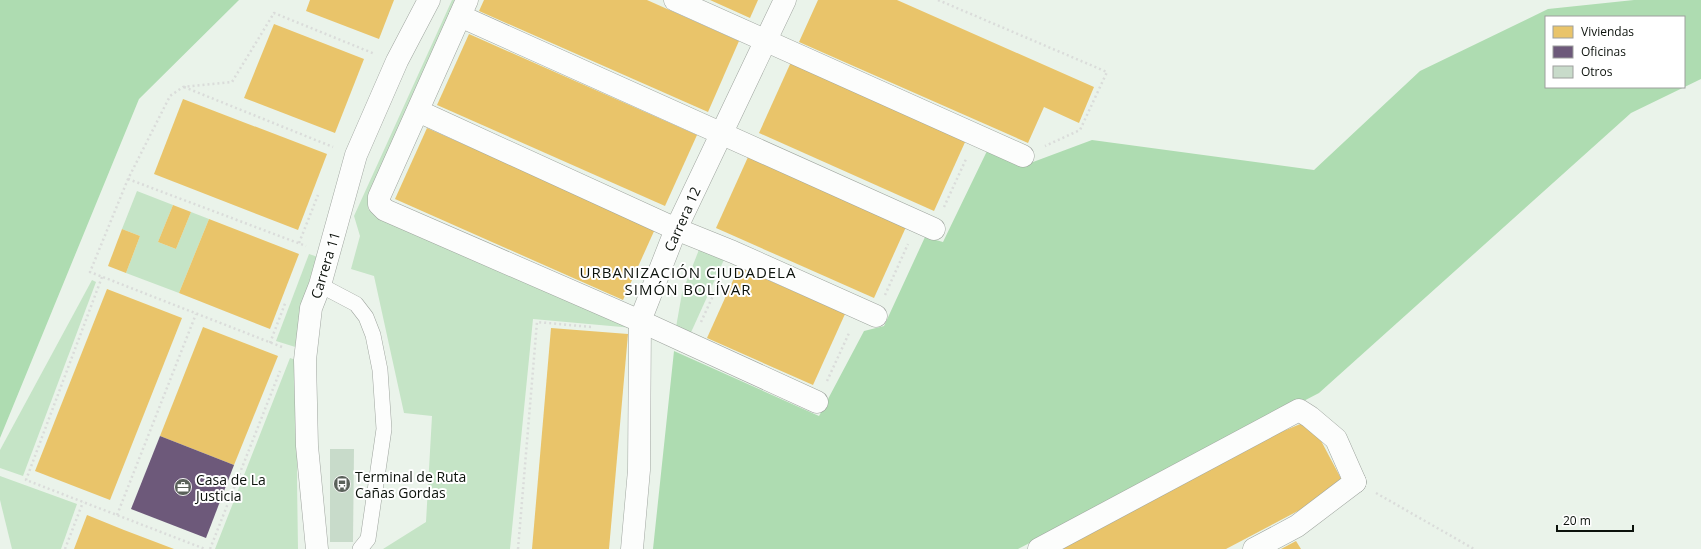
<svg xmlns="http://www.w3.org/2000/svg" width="1701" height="549" font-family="'Open Sans',sans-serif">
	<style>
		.green { fill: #c5e4c6 }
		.forest { fill: #aedcb1; fill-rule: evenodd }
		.homes { fill: #e9c46a }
		.offices { fill: #6d597a }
		.building { fill: #c8dbca }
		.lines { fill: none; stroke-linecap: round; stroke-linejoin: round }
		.service-casing { stroke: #9fa59f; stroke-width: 16 }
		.pedestrian-casing { stroke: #9fa59f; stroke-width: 23 }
		.minor-casing { stroke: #9fa59f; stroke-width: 23 }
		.path { stroke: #dadcda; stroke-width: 2.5; stroke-dasharray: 2 3; stroke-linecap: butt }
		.service { stroke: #fcfdfc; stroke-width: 15 }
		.pedestrian { stroke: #fcfdfc; stroke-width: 22 }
		.minor { stroke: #fcfdfc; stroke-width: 22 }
		.labels { text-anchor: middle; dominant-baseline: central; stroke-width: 4; stroke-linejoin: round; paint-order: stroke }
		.street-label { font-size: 14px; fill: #0c120c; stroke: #fff }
		.poi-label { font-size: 14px; fill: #0c120c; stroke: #fff; text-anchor: start }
		.neighbourhood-label { font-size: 15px; letter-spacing: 1px; fill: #0c120c; stroke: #fff }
	</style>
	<rect width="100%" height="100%" fill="#eaf3ea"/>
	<g class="green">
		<polygon points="452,0 462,0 368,209 634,322 633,328 533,319 510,549 383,549 426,522 432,416 404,413 374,276 351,269 360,236 354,216"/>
		<polygon points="137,191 173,205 158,242 176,249 191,212 209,219 179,293 126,273 140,236 122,229"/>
		<polygon points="702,242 727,253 688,339 675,333 682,293"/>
		<polygon points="309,254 321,258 305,350 276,341"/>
		<polygon points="92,280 96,282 23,476 0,468 0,450"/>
		<polygon points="290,358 299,361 297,480 298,549 215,549"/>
		<polygon points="0,476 77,504 61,549 12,549 0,500"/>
	</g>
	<g class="forest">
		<polygon points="0,0 239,0 139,99 0,438"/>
		<path d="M 1634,0 L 1701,0 L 1701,79 L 1631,113 L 1319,393 L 1018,549 L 653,549 L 674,351 L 819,416 L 864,331 L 884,326 L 925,237 L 943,242 L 987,151 L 1025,165 L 1092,140 L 1314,170 L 1420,71 L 1548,9 ZM 1546,17 L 1684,17 L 1684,87 L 1546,87 Z"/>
	</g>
	<g class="homes">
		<polygon points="310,0 394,0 379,39 306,11"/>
		<polygon points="484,0 647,0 739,41 708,112 479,11"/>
		<polygon points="710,0 758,0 750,18"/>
		<polygon points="818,0 897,0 1094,87 1079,123 1044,107 1028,143 799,42"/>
		<polygon points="274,24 364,59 335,133 244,98"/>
		<polygon points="469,34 697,135 665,206 437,105"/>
		<polygon points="791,62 966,140 934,211 759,133"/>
		<polygon points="183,99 327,154 298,230 154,174"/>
		<polygon points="427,128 655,229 623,300 395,199"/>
		<polygon points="748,157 906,227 874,298 716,228"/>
		<polygon points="173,205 191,212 176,249 158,242"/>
		<polygon points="209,219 299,254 270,329 179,293"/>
		<polygon points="122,229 140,236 126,273 108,266"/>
		<polygon points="739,267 845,314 813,385 707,338"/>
		<polygon points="107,289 182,318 110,500 35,471"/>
		<polygon points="203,327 278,356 234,465 160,436"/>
		<polygon points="551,328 628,334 609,549 532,549"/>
		<polygon points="1310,420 1345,486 1226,549 1060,549 1281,432"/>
		<polygon points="87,515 124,530 174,549 74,549"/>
		<polygon points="1296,541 1301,549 1281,549"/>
	</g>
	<polygon class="offices" points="160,436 234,465 206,538 131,509"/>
	<polygon class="building" points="330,449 354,449 353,542 330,542"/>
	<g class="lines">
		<g class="service-casing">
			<polyline id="service" points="320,285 356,304 366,317 373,335 380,370 384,429 368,539 360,549"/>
		</g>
		<g class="pedestrian-casing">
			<g id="pedestrian">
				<polyline points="467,0 379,197 379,204 385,210 640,321 817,402"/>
				<polyline points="675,0 1023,156"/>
				<polyline points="460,16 934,229"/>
				<polyline points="418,111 676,229 733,252 876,316"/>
				<polyline points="1254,549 1297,526 1355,482"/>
			</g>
		</g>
		<g class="minor-casing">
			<g id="minor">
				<polyline points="317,549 307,446 305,360 311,308 320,285 356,155 397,61 429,0"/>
				<polyline points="632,549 639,470 640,321 676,229 785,0"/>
				<polyline points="1039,549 1299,410 1310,417 1336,439 1355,482"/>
			</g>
		</g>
		<g class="path">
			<polyline points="938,0 1107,72 1080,130 1045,146"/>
			<polyline points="184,87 333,147"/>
			<polyline points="128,179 306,246"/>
			<polyline points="944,207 967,157"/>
			<polyline points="299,243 318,195"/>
			<polyline points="102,277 26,480 205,549"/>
			<polyline points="885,295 908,244"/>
			<polyline points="701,322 723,274"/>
			<polyline points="270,343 286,301"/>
			<polyline points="282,347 90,272 128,179 170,96 183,87 232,82 274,13 375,54"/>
			<polyline points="827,381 850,331"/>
			<polyline points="1376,493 1474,549"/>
			<polyline points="117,515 196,314"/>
			<polyline points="65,549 83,502"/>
			<polyline points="210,549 280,371"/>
			<polyline points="518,549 537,322 591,327"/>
		</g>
		<use href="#service" class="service"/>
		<use href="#pedestrian" class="pedestrian"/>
		<use href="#minor" class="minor"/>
	</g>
	<defs>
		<g id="bus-disc" transform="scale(0.9)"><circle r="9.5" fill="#5a615a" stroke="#fff"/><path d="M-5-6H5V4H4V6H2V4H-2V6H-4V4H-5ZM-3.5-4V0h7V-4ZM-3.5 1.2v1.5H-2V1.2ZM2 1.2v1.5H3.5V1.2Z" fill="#fff"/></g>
		<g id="office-disc" transform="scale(0.9)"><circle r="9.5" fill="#5a615a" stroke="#fff"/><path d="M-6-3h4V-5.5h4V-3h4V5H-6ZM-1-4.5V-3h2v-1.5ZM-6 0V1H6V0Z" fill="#fff"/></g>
	</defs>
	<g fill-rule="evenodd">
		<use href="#bus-disc" x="342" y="484"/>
		<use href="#office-disc" x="183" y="487"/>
	</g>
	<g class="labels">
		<g class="street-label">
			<text transform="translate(682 219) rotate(-66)">Carrera 12</text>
			<text transform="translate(325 265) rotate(-73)">Carrera 11</text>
		</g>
		<g class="poi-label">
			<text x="355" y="476">Terminal de Ruta<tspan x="355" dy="16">Cañas Gordas</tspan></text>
			<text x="196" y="479">Casa de La<tspan x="196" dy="16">Justicia</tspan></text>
		</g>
		<g class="neighbourhood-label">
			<text x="688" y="272">URBANIZACIÓN CIUDADELA<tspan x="688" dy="17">SIMÓN BOLÍVAR</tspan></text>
		</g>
	</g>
	<rect x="1545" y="16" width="140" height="72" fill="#ffffff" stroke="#9ea09e"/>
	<rect x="1553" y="26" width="20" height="12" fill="#e9c46a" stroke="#9ea09e"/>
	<text x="1581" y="36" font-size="12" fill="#0c120c">Viviendas</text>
	<rect x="1553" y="46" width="20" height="12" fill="#6d597a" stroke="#9ea09e"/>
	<text x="1581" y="56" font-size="12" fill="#0c120c">Oficinas</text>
	<rect x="1553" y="66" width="20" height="12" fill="#c8dbca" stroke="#9ea09e"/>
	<text x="1581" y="76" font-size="12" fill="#0c120c">Otros</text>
	<path d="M1557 525v6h76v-6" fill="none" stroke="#0c120c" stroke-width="2"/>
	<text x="1563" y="525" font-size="12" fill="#0c120c" stroke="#ffffff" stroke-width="3" paint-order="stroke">20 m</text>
</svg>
